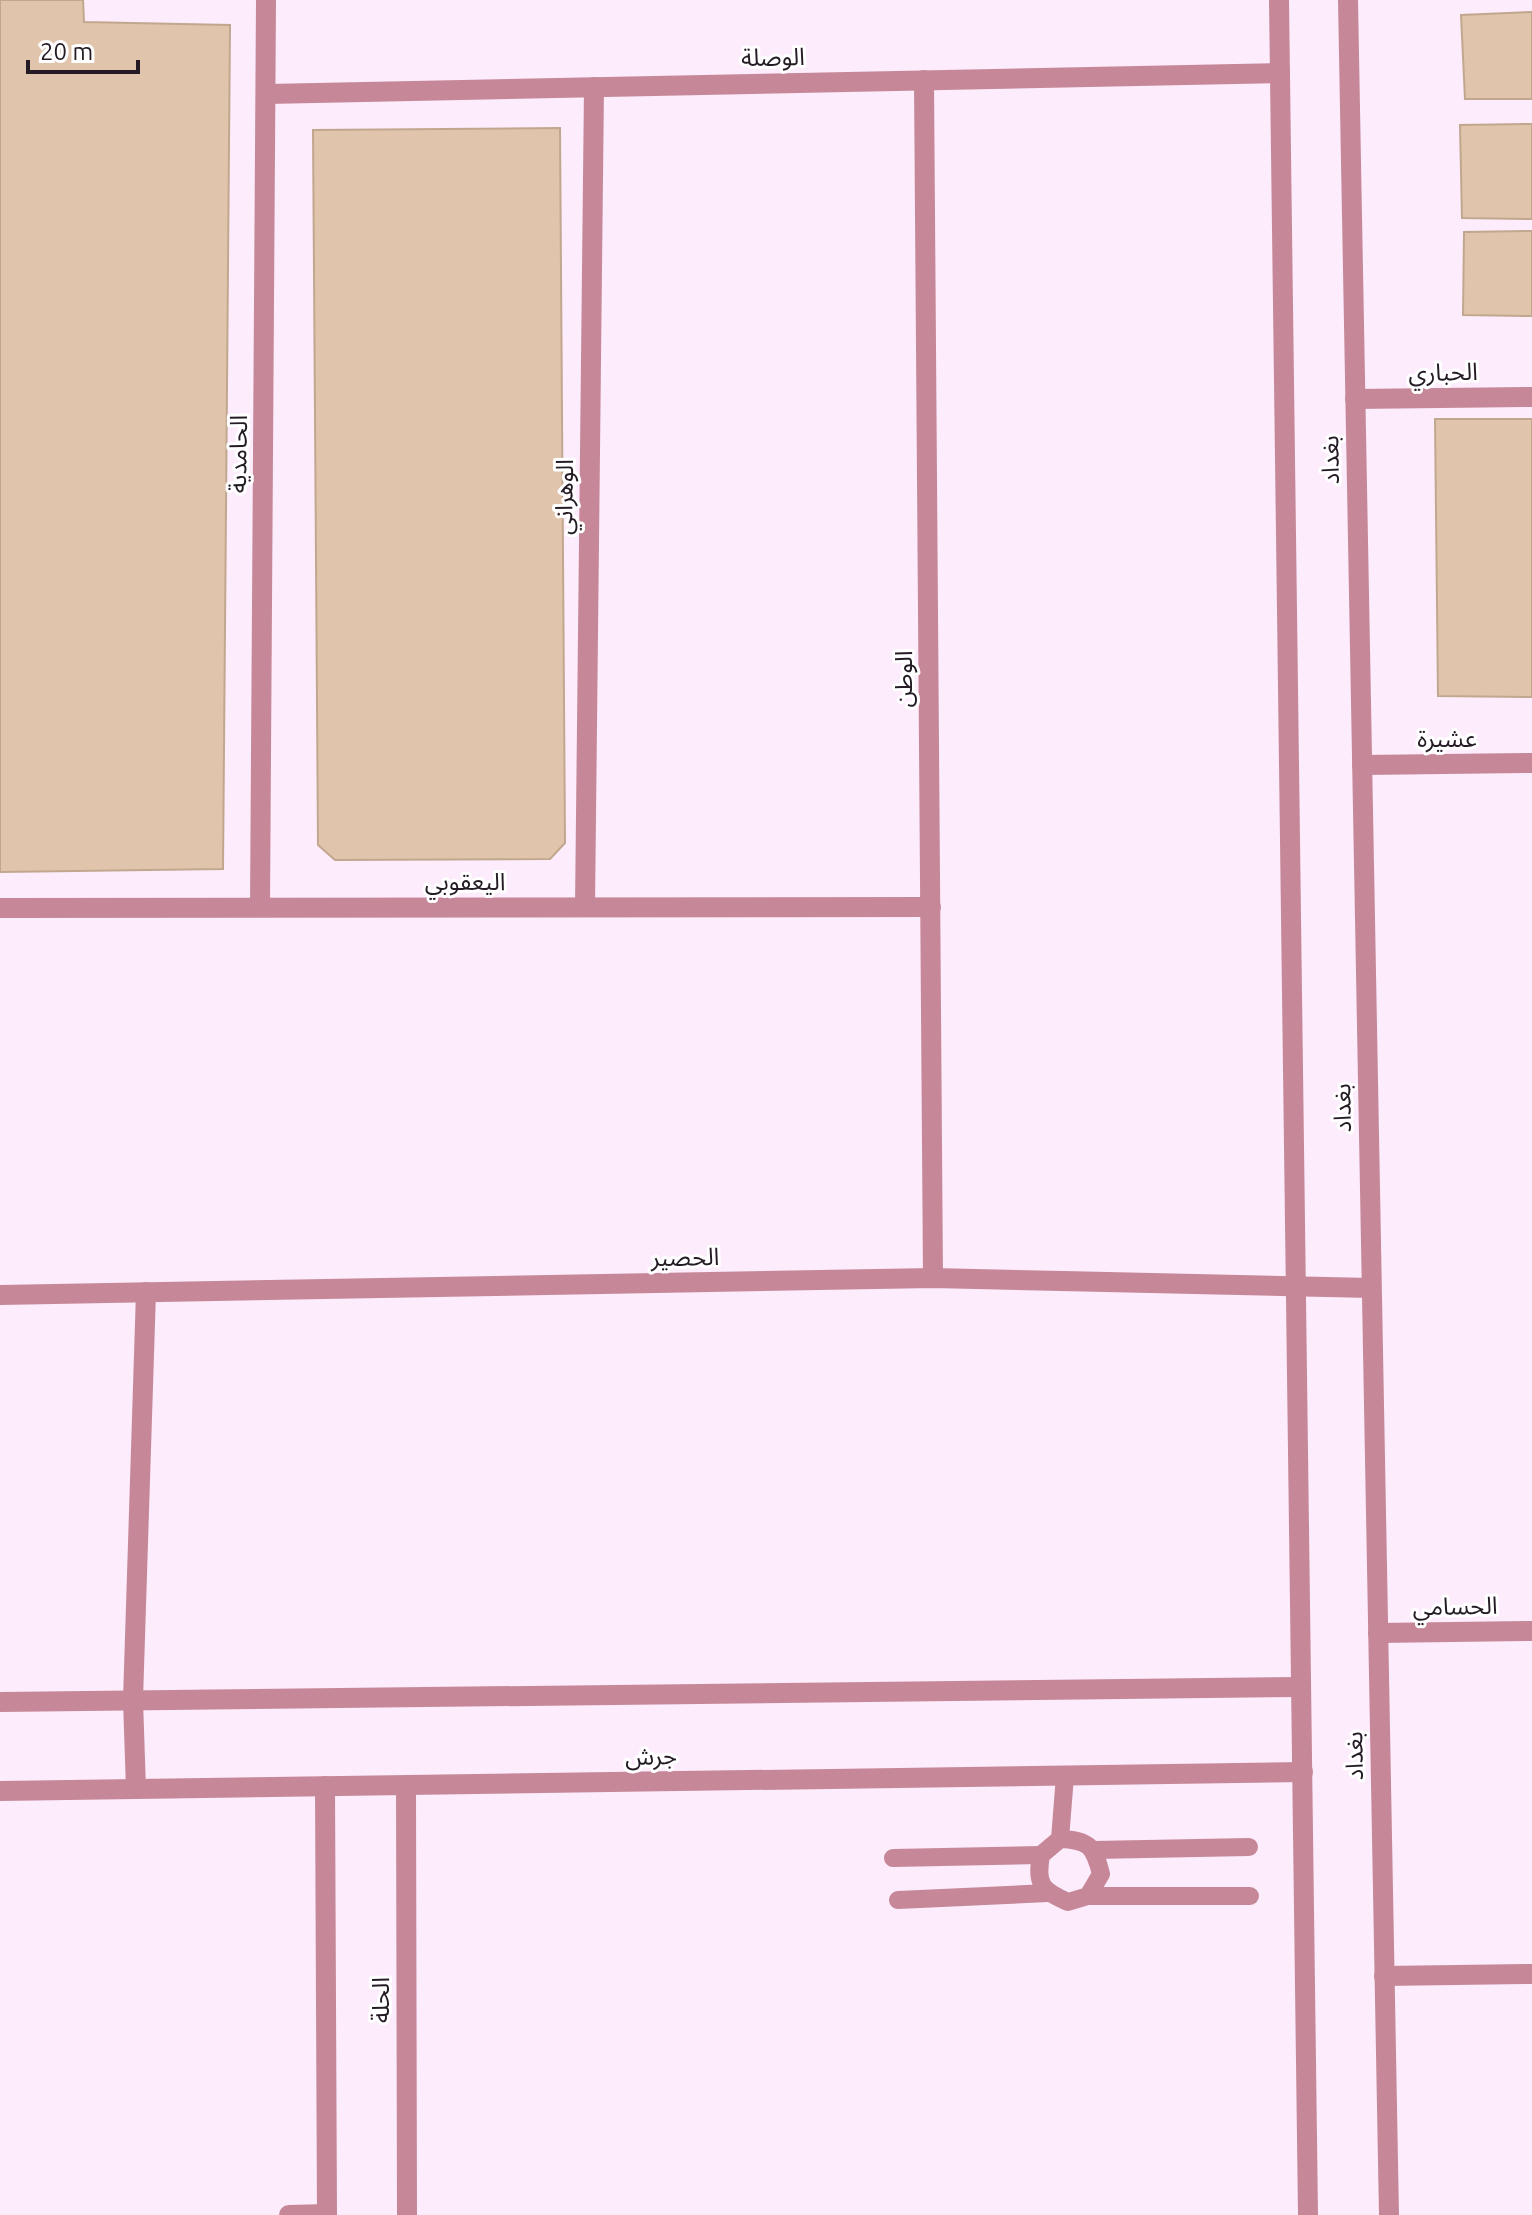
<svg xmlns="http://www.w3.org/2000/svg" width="1532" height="2215" font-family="Ubuntu,'Noto Sans Arabic',sans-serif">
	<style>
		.building { fill: #e0c4ac; stroke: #c2a78f; stroke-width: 2 }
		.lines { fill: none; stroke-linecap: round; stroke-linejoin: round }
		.service { stroke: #c68899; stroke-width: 18 }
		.minor { stroke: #c68899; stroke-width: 20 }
		.labels { text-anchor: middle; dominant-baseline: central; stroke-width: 6; stroke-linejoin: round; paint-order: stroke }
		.street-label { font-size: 24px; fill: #241b25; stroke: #fff }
	</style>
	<rect width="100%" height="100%" fill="#fcecfc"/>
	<g class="building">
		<polygon points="0,0 83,0 84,22 230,25 223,869 0,872"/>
		<polygon points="1532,12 1532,99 1465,99 1461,15"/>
		<polygon points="1532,124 1532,219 1462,218 1460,125"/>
		<polygon points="560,128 565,843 550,859 335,860 318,845 313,130"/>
		<polygon points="1532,231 1532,316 1463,315 1464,232"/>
		<polygon points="1435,419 1532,419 1532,697 1438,696"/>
	</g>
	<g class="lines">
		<g class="service">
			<path d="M 1060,1839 C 1090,1840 1094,1847 1101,1874 L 1088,1896 L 1068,1902 C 1041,1890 1036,1884 1041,1855 L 1060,1839 L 1065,1776"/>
			<polyline points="1094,1850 1249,1847"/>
			<polyline points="893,1858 1041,1855"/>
			<polyline points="1088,1896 1250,1896"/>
			<polyline points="898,1900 1048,1893"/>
		</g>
		<g class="minor">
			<polyline points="1279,0 1308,2215"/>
			<polyline points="1348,0 1389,2215"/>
			<polyline points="924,80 933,1278"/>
			<polyline points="267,94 1280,73"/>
			<polyline points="1355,399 1532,397"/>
			<polyline points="1362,765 1532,763"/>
			<polyline points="260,907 266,0"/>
			<polyline points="585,907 594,87"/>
			<polyline points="0,908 931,907"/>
			<polyline points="0,1295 933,1278 1371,1288"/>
			<polyline points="1378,1633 1532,1631"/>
			<polyline points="0,1702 1301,1687"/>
			<polyline points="406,1785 407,2215"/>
			<polyline points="325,1786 327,2215"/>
			<polyline points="136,1789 133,1700 146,1292"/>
			<polyline points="0,1791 1303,1772"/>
			<polyline points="1384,1976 1532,1974"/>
			<polyline points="289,2215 327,2214"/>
		</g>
	</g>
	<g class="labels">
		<g class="street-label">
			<text transform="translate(773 57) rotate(-1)">الوصلة</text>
			<text transform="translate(1443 372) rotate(-1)">الحباري</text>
			<text transform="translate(238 454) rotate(-89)">الحامدية</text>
			<text transform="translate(1330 460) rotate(-91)">بغداد</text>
			<text transform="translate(564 497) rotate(-89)">الوهراني</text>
			<text transform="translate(903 679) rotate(-90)">الوطن</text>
			<text x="1447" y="738">عشيرة</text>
			<text x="465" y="881">اليعقوبي</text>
			<text transform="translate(1342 1108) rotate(-91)">بغداد</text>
			<text transform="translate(685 1257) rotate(-1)">الحصير</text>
			<text transform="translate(1455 1606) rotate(-1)">الحسامي</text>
			<text transform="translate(651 1756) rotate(-1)">جرش</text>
			<text transform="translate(1354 1756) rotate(-91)">بغداد</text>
			<text transform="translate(380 2000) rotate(-90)">الحلة</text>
		</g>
	</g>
	<path d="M28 60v12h110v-12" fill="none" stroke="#241b25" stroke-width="4"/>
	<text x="40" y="60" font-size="24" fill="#241b25" stroke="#ffffff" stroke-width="6" paint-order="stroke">20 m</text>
</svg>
